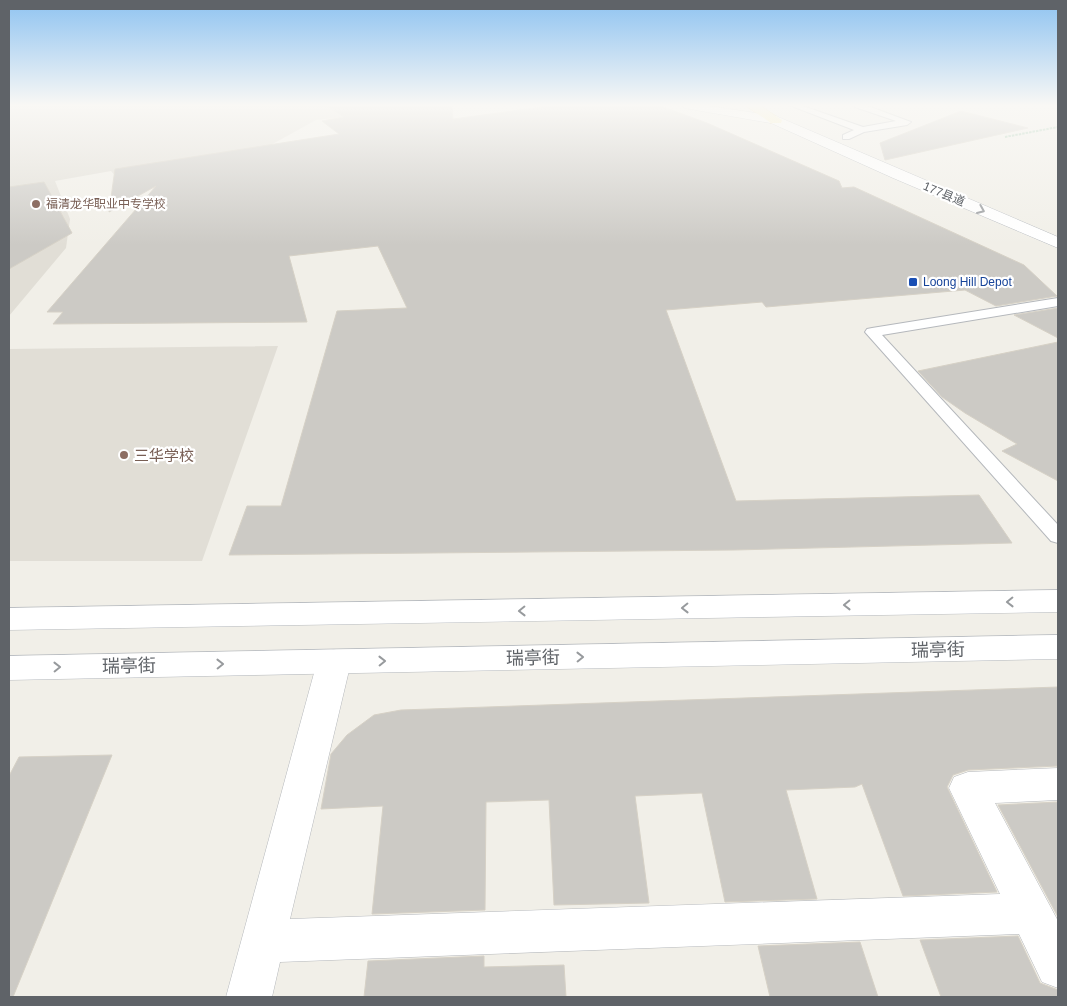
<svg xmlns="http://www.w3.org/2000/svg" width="1067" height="1006" font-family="Helvetica,'Noto Sans SC',sans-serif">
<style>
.education{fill:#e1ded6}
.building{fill:#cccac5;stroke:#d6d1c6}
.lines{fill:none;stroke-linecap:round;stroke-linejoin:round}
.service-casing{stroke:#b5b8bc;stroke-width:2}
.minor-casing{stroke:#b5b8bc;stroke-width:1}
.secondary-casing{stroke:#b6babf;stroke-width:1}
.primary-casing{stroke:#f2c960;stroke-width:1}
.path{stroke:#9cc7a9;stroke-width:2;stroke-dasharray:2.5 1;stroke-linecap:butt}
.service{fill:#fff;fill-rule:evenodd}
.minor{fill:#fff;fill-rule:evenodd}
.secondary{fill:#fff;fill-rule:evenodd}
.primary{fill:#fff2af;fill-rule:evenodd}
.oneway{stroke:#979a9d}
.education-dot{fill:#8d6e63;stroke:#fff;stroke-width:2}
.transit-dot{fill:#1a4fb4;stroke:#fff;stroke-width:2}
.labels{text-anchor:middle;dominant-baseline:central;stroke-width:4.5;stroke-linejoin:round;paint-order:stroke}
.far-street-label{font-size:12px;fill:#5f6368;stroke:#fff}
.far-education-label{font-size:12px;fill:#785e54;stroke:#fff;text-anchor:start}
.far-transit-label{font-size:12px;fill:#164399;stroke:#fff;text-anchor:start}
.education-label{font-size:15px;fill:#785e54;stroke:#fff;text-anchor:start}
.near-street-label{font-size:18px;fill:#5f6368;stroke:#fff}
</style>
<rect width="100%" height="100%" fill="#f1efe8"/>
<path class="education" d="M 9,105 L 367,105 L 381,113 L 316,120 L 269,146 L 127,189 L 111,171 L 55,181 L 70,219 L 66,248 L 9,316 Z
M 278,346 L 202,561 L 9,561 L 9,349 Z"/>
<path class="building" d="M 325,105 L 452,105 L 453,119 L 557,105 L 658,105 L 707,123 L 839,181 L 842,188 L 854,187 L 1024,265 L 1057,296 L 996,306 L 965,290 L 766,307 L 762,302 L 666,310 L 736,501 L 979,495 L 1012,543 L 735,550 L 229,555 L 247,506 L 281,506 L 337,311 L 407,308 L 378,246 L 289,256 L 307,322 L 53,324 L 63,312 L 47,312 L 156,186 L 109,212 L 115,169 L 339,134 L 322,121 L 344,117 Z
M 961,111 L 1028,128 L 885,160 L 880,143 Z
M 44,182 L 72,233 L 9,269 L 9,187 Z
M 1058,308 L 1058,338 L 1014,315 Z
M 1058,342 L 1058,481 L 1002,451 L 1017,444 L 965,413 L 942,397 L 918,371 Z
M 1058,687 L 1058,766 L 968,770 L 953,775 L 947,787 L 997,892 L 903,896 L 862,784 L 855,787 L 786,790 L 817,899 L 725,902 L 702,793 L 635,796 L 649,903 L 554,905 L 549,800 L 486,802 L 485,910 L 372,914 L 383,806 L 321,809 L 331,754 L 347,735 L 374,715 L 401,710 Z
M 112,755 L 13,997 L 9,997 L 9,776 L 19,757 Z
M 1058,802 L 1058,917 L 998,805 Z
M 1018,936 L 1040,983 L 1058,990 L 1058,997 L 941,997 L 920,940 Z
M 860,942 L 878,997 L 770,997 L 758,946 Z
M 484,956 L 484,967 L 564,965 L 566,997 L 364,997 L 368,961 Z"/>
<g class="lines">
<defs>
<path id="service" d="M 789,105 L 800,105 L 863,127 L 896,121 L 855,107 L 854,105 L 865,105 L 911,122 L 907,125 L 864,132 L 849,139 L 843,139 L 843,135 L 854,130 Z
M 1058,298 L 1058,306 L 882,335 L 1058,525 L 1058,543 L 1051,541 L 865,332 L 867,329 L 872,328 Z"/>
<path id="minor" d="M 682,105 L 702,105 L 776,116 L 782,120 L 776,124 L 684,108 Z
M 334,650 L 346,653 L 351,662 L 290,919 L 1000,894 L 949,788 L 954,777 L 968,772 L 1058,768 L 1058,800 L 995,803 L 1058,921 L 1058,988 L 1042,982 L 1019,934 L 280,962 L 272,997 L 226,997 L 317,662 L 322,653 Z"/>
<path id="secondary" d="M 776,116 L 1058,237 L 1058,248 L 893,178 L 771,123 L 770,120 L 771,117 Z
M 1058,590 L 1058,612 L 9,630 L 9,608 Z
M 1058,635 L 1058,659 L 9,680 L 9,656 Z"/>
<path id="primary" d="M 745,105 L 759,105 L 782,120 L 781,123 L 771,123 Z"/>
</defs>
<use href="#service" class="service-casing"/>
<use href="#minor" class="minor-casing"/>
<use href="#secondary" class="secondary-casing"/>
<use href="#primary" class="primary-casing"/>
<path class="path" d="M 1005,137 L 1058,127"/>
<use href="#service" class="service"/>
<use href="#minor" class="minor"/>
<use href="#secondary" class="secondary"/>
<use href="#primary" class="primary"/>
</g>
<defs><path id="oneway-chevron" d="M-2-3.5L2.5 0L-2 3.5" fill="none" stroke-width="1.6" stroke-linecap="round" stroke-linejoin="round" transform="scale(1.25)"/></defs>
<g class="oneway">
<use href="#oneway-chevron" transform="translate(981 210) rotate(23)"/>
<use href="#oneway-chevron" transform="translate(1010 602) rotate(179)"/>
<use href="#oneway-chevron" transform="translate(847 605) rotate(179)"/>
<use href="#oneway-chevron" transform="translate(685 608) rotate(179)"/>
<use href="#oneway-chevron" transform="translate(522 611) rotate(179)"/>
<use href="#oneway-chevron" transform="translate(580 657) rotate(-1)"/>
<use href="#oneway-chevron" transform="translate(382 661) rotate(-1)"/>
<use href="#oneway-chevron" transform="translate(220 664) rotate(-1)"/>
<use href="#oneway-chevron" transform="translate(57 667) rotate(-1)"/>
</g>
<linearGradient id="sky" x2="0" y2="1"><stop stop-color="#8fc3f1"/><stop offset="0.43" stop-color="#f9f8f5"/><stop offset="1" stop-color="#f9f8f5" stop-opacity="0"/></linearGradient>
<rect width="1067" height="245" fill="url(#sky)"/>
<g class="education-dot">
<circle cx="36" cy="204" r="5"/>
<circle cx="124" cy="455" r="5"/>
</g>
<rect class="transit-dot" x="908" y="277" width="10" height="10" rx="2.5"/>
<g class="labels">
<g class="far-street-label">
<text transform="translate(944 194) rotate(23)">177县道</text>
</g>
<g class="far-education-label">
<text x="46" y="204">福清龙华职业中专学校</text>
</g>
<g class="far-transit-label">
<text x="923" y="282">Loong Hill Depot</text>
</g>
<g class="education-label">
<text x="134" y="455">三华学校</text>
</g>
<g class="near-street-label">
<text transform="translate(938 650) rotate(-1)">瑞亭街</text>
<text transform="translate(533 658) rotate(-1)">瑞亭街</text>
<text transform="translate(129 666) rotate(-1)">瑞亭街</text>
</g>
</g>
<rect width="1067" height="1006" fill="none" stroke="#5f6368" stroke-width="20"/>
</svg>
